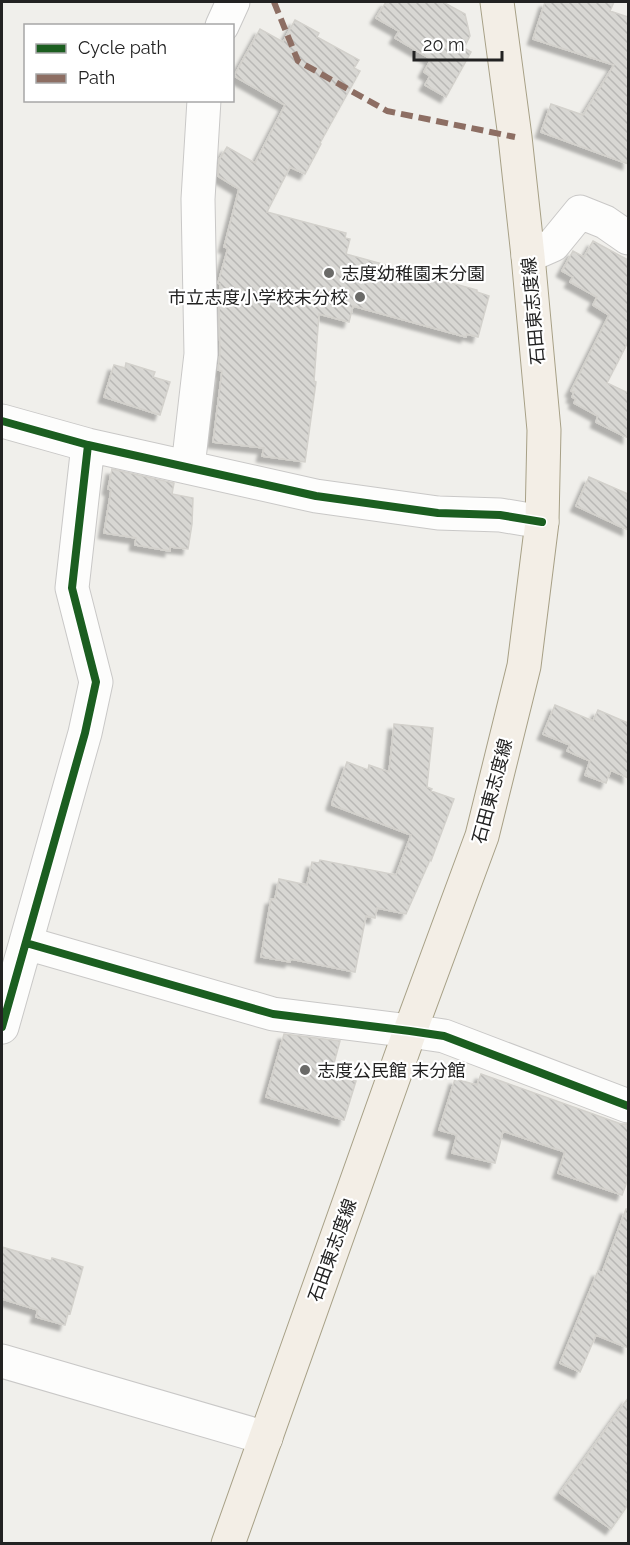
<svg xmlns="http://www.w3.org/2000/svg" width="630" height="1545" font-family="Raleway,'Noto Sans JP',sans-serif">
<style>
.building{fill:url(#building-back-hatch);stroke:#d3d1cc;stroke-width:1.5;filter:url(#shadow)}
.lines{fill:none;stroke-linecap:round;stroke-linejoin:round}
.minor-casing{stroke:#c9c8c7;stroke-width:35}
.major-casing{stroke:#a7a086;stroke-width:35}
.minor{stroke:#fdfdfc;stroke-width:33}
.major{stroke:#f3eee6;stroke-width:33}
.quiet{stroke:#8d6e63;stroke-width:6;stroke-dasharray:12 6;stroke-linecap:butt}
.cycleway-casing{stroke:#fff;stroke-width:11}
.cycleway{stroke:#1b5e20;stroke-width:8}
.poi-dot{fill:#6a6a68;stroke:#fff;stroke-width:2}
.labels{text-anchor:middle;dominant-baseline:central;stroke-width:4.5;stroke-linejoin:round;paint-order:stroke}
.poi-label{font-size:18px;fill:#222;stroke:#fff;text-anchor:start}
.street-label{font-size:18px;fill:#222;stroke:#fff}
</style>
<defs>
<pattern id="building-back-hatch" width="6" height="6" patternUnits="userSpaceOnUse" patternTransform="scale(1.5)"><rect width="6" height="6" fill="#d8d7d3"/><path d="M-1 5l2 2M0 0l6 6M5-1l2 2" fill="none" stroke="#b9b8b5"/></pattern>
<filter id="shadow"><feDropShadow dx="-5.5" dy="5.5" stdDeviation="1.5" flood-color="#0004"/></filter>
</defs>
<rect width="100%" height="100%" fill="#f0efeb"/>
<path class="building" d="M 386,2 L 443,2 L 465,14 L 470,36 L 464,48 L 471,52 L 446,97 L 425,85 L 430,76 L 424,72 L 431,59 L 395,38 L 399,31 L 376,18 Z
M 545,2 L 614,2 L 610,11 L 628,17 L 628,164 L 541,132 L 551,104 L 583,115 L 614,65 L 533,39 Z
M 295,20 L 319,33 L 317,37 L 359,60 L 354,68 L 360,71 L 320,143 L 321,144 L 305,174 L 290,167 L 267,212 L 346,233 L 345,238 L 350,239 L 346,254 L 477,290 L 477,292 L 489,296 L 478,337 L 467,334 L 466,337 L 353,306 L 349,322 L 319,314 L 314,381 L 316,382 L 305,462 L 262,456 L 264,448 L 213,442 L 222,371 L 218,370 L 220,354 L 219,304 L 220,284 L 218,283 L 228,248 L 224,247 L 239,189 L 218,176 L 219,160 L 227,147 L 255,163 L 285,105 L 234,76 L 260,29 L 283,42 Z
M 593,241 L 628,260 L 628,342 L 607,383 L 628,393 L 628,438 L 596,422 L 598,416 L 574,403 L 576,399 L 572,397 L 574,392 L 571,391 L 609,315 L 593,305 L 597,297 L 570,282 L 573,277 L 562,271 L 573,251 L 584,257 Z
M 126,363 L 155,372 L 153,377 L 170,382 L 160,415 L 104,397 L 114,365 L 125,368 Z
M 112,469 L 174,483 L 172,494 L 193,498 L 192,524 L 188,549 L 170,547 L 170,551 L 135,545 L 136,538 L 104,533 L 111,490 L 108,489 Z
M 589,477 L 628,494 L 628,530 L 576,506 Z
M 555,705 L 593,721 L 598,710 L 628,723 L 628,778 L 611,770 L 606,783 L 585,775 L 590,761 L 567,751 L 570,745 L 543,734 Z
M 394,724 L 433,728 L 427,787 L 432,789 L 431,791 L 454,799 L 431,861 L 430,860 L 406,914 L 377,908 L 375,918 L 366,916 L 355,972 L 291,959 L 290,962 L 261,957 L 271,899 L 275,899 L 279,879 L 307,885 L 312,862 L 319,863 L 320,860 L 396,875 L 411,835 L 332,805 L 332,803 L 347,762 L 368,770 L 369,765 L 389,772 Z
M 284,1034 L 340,1041 L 333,1067 L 337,1068 L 336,1073 L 348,1076 L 348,1079 L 356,1081 L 344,1120 L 266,1097 Z
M 481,1074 L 621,1124 L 628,1124 L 628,1179 L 622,1195 L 558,1173 L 565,1152 L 503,1131 L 495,1163 L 452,1153 L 457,1135 L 439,1130 L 455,1079 L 477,1085 Z
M 626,1209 L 628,1209 L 628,1348 L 596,1335 L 580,1372 L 560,1363 L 598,1271 L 602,1273 Z
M 2,1247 L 51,1261 L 52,1258 L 83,1267 L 70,1314 L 68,1313 L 65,1325 L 36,1317 L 38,1310 L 2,1299 Z
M 628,1398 L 628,1505 L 611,1529 L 560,1493 Z"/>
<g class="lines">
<defs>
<path id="minor" d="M 222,26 L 233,2
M 528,256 L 553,245 L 580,212 L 605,222 L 628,238
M 2,421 L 88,445 L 316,496 L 438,513 L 500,515 L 542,522
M 188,467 L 201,354 L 198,199 L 204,100
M 26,943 L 273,1014 L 410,1031 L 444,1036 L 628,1106
M 2,1027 L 85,733 L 96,682 L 72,588 L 88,445
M 2,1361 L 266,1438"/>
<path id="major" d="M 228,1544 L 410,1031 L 482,836 L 524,666 L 542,522 L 544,430 L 528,256 L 515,137 L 497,2"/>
</defs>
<use href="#minor" class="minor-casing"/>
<use href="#major" class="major-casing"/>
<use href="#minor" class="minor"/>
<use href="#major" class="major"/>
<path class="quiet" d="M 274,2 L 298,61 L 387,111 L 515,137"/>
<defs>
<path id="cycleway" d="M 2,421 L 88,445 L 316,496 L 438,513 L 500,515 L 542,522
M 26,943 L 273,1014 L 410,1031 L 444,1036 L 628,1106
M 2,1027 L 85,733 L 96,682 L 72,588 L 88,445"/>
</defs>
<use href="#cycleway" class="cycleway-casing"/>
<use href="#cycleway" class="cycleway"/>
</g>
<g class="poi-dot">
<circle cx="329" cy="273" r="6"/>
<circle cx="360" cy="297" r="6"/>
<circle cx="305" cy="1070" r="6"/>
</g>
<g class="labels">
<g class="poi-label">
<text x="341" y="273">志度幼稚園末分園</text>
<text x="348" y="297" text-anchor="end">市立志度小学校末分校</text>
<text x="317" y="1070">志度公民館 末分館</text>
</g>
<g class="street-label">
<text transform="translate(533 311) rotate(-95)">石田東志度線</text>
<text transform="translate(492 791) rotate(-75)">石田東志度線</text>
<text transform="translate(332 1250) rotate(-70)">石田東志度線</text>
</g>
</g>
<rect width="630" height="1545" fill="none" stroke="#222222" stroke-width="6"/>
<rect x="24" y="24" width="210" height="78" fill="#ffffff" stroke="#a7a7a7" stroke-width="1.5"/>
<rect x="36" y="44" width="30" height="9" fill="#1b5e20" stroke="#a7a7a7" stroke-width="1.5"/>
<text x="78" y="54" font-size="18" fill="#222222">Cycle path</text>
<rect x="36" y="74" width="30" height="9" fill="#8d6e63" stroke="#a7a7a7" stroke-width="1.5"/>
<text x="78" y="84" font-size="18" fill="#222222">Path</text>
<path d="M414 51v9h88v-9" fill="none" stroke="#222222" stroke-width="3"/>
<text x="423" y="51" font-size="18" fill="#222222" stroke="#ffffff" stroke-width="4.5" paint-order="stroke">20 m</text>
</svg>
